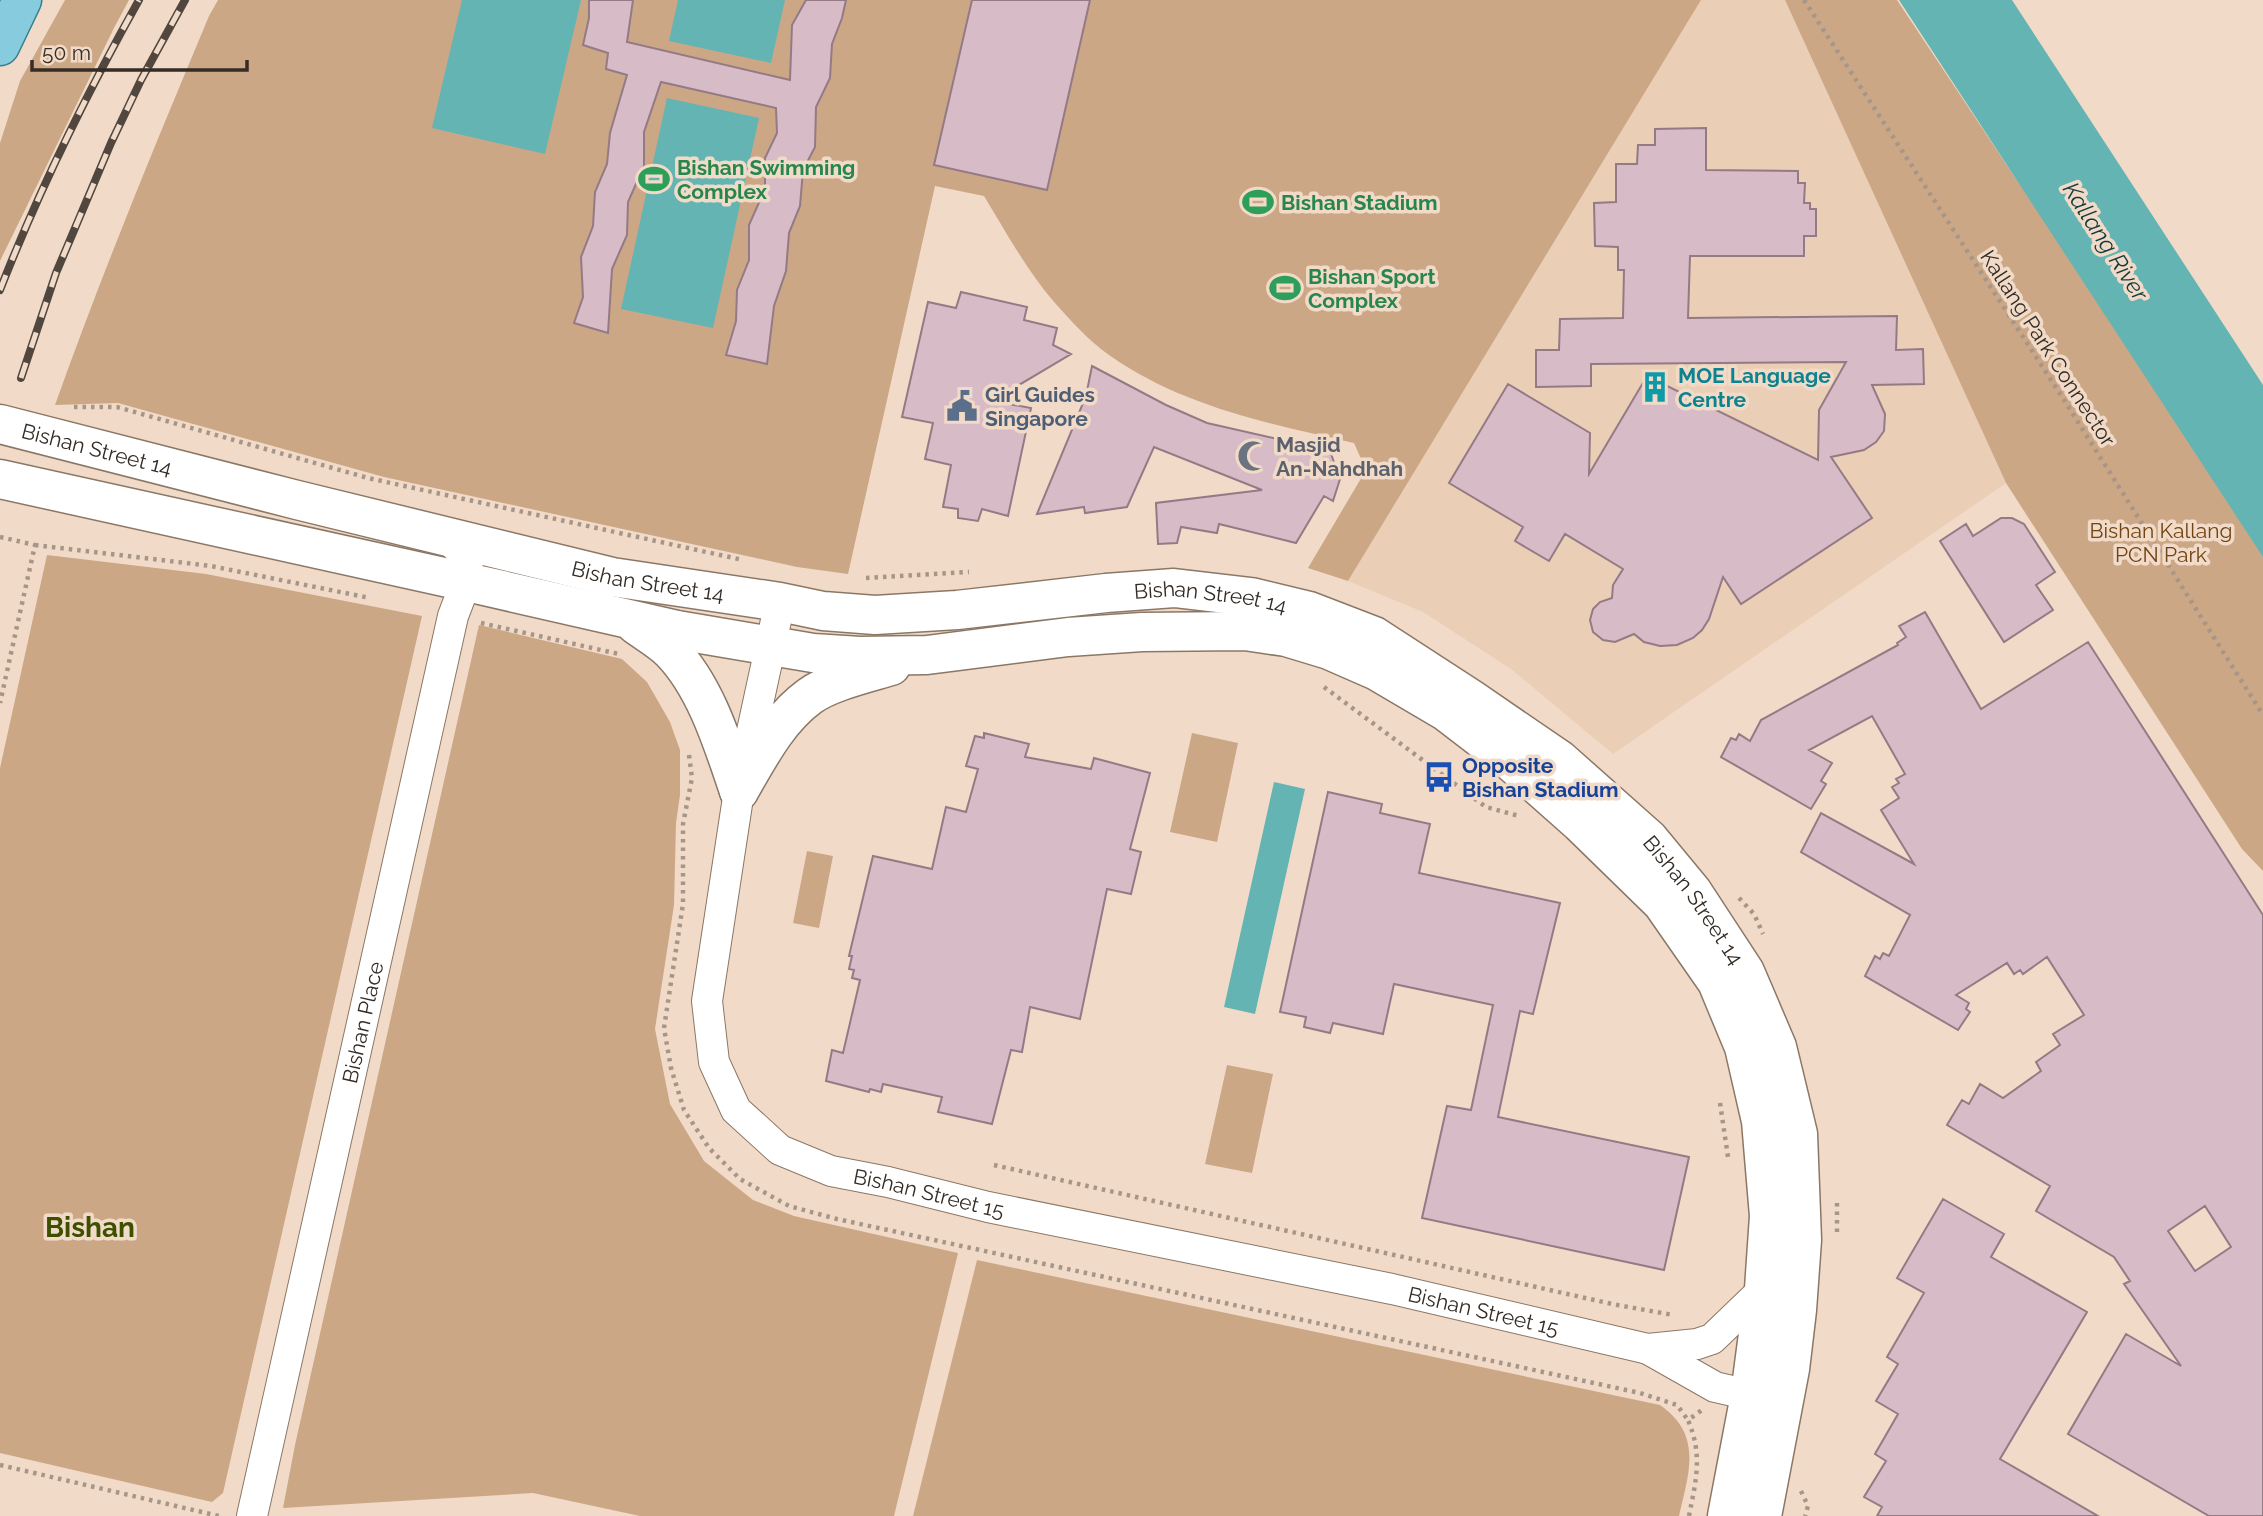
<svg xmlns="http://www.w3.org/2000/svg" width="2263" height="1516" font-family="Raleway,sans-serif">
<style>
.built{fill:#eaceb6}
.green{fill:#cba786}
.water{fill:#64b4b4}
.building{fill:#d7bcc7;stroke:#947a85;stroke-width:2;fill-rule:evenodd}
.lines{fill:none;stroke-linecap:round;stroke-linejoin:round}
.street-casing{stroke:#8b7766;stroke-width:32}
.secondary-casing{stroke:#8b7766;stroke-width:41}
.primary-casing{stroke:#367d90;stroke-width:41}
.path{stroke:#a79688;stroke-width:4.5;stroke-dasharray:3.5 5;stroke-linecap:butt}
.street{stroke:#fff;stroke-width:30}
.secondary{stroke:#fff;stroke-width:38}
.primary{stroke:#87cbdf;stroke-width:38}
.rail-casing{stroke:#51473e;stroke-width:8}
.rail{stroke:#f1dbc8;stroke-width:5;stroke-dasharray:16;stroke-linecap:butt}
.labels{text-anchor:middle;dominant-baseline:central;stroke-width:7;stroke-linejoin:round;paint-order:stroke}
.leisure-label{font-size:21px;font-weight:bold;fill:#27864d;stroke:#f1dbc8;text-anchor:start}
.street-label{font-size:21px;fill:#342c25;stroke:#f1dbc8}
.culture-label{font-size:21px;font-weight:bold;fill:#0d838f;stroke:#f1dbc8;text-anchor:start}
.service-label{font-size:21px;font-weight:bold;fill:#4e5e75;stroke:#f1dbc8;text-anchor:start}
.worship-label{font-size:21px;font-weight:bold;fill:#5b616d;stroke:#f1dbc8;text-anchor:start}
.park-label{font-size:21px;fill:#714413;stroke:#f1dbc8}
.transit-label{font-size:21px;font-weight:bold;fill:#164399;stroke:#f1dbc8;text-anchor:start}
.water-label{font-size:23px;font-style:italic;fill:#143b3c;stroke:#f1dbc8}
.district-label{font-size:28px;font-weight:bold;fill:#3c5000;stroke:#f1dbc8}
</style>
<rect width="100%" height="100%" fill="#f1dbc8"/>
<path class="built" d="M 1701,0 L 1785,0 L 2006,483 L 1613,754 L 1511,669 L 1423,612 L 1348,581 Z"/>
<path class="green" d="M 65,0 L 129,0 L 115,26 L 0,261 L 0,143 L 20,81 Z
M 218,0 L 1701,0 L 1348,581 L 1308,568 L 1366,470 L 1354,443 C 1268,423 1183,407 1109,355 C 1089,341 1071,321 1055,303 C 1027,271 1006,232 984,196 L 935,186 L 848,574 L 797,567 L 384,477 L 118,403 L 55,405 C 102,273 155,145 209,16 Z
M 1785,0 L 1897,0 L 2014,176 L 2263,515 L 2263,871 L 2242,849 L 2006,483 Z
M 47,555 L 206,574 L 422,616 L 223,1493 L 212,1502 L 0,1453 L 0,768 Z
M 479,625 L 622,659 L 647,682 L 670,722 L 680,750 L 680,795 L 676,823 L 674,905 L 655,1029 L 670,1104 L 704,1161 L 753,1200 L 794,1216 L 958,1253 L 894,1516 L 640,1516 L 533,1493 L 283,1508 L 295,1445 Z
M 1192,733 L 1238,743 L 1217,842 L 1170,832 Z
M 807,851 L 833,856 L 819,928 L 793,923 Z
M 1227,1065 L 1273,1074 L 1252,1173 L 1205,1164 Z
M 977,1260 L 1660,1405 C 1703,1435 1689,1472 1679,1516 L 913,1516 Z"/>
<path class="water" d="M 462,0 L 581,0 L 545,154 L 432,128 Z
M 678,0 L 785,0 L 771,63 L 669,41 Z
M 1899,0 L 2012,0 L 2263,385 L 2263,557 Z
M 667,98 L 759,118 L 713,328 L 621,309 Z
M 1274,782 L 1305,789 L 1255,1014 L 1224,1007 Z"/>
<path class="building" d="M 589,0 L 633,0 L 627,42 L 790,80 L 792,25 L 806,0 L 846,0 L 842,18 L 832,44 L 830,78 L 816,107 L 815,147 L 803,170 L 800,206 L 789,233 L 786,271 L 774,306 L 767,364 L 726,355 L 736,321 L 737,290 L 749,260 L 749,225 L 765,189 L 765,158 L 777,133 L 776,108 L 661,82 L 644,132 L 644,166 L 628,202 L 627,235 L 612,269 L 608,333 L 574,323 L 583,297 L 581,257 L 593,226 L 595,192 L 607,164 L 610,133 L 627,75 L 606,69 L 608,53 L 583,45 L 589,18 Z
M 972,0 L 1090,0 L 1047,190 L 934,165 Z
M 1706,128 L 1706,170 L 1798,171 L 1798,183 L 1805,183 L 1804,203 L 1810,203 L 1810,209 L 1816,209 L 1816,236 L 1804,236 L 1804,256 L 1690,256 L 1688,318 L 1897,316 L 1896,350 L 1923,349 L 1924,384 L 1872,385 L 1885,414 L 1884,431 L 1876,442 L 1864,450 L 1831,457 L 1872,518 L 1741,604 L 1723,577 L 1709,619 L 1702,630 L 1693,638 L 1677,645 L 1660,646 L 1644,642 L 1634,634 L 1615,642 L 1603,640 L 1593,632 L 1590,620 L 1593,609 L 1600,602 L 1612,598 L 1613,585 L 1623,569 L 1565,534 L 1549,561 L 1515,541 L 1523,527 L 1449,483 L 1508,384 L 1590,433 L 1589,474 L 1647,376 L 1818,460 L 1819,410 L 1846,362 L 1591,364 L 1591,386 L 1536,387 L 1536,350 L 1559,350 L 1560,319 L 1623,318 L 1624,270 L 1618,270 L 1618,247 L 1595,246 L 1594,203 L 1616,202 L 1616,164 L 1637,164 L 1638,145 L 1655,145 L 1655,129 Z
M 961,292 L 1027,307 L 1024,320 L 1057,328 L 1053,345 L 1071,354 L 992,401 L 1031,408 L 1008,516 L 982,509 L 978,521 L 958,518 L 958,509 L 943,507 L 951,465 L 925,459 L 933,423 L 902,417 L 928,302 L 956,308 Z
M 1092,366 L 1166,405 L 1207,423 L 1330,451 L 1340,479 L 1333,501 L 1324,496 L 1296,543 L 1219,524 L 1217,533 L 1181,527 L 1177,543 L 1158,544 L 1156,503 L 1262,490 L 1154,447 L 1127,507 L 1085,513 L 1084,507 L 1037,514 L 1086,396 Z
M 2001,518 L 2012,518 L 2024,524 L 2055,572 L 2036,585 L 2053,610 L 2004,642 L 1940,541 L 1966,524 L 1973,536 Z
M 1925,612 L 1981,709 L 2088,642 L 2263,915 L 2263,1516 L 2209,1516 L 2068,1434 L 2126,1334 L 2181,1366 L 2124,1284 L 2130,1281 L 2114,1257 L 2036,1211 L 2050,1186 L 1947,1125 L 1962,1100 L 1969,1104 L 1980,1084 L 2003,1098 L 2041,1071 L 2036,1062 L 2060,1045 L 2053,1034 L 2084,1015 L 2047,957 L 2023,974 L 2020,970 L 2014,974 L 2007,963 L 1956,995 L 1969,1003 L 1966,1009 L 1970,1012 L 1958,1030 L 1865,976 L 1875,956 L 1880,959 L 1883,953 L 1889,956 L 1910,915 L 1801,852 L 1821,813 L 1914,864 L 1881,810 L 1899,798 L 1892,787 L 1899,783 L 1896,779 L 1905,774 L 1872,716 L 1809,750 L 1832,763 L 1821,781 L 1826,784 L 1811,809 L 1721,757 L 1731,738 L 1736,740 L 1739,734 L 1750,741 L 1761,720 L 1898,645 L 1897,643 L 1906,637 L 1899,626 ZM 2205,1206 L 2231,1247 L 2195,1271 L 2168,1231 Z
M 984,733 L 1029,744 L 1025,757 L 1091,769 L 1094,758 L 1150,773 L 1130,849 L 1141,852 L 1131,894 L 1107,889 L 1080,1019 L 1030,1007 L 1022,1052 L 1011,1050 L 992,1124 L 938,1112 L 942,1097 L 883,1084 L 881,1092 L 870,1089 L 869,1092 L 826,1081 L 832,1050 L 843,1053 L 860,980 L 852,978 L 854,970 L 849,969 L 852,956 L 849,956 L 873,856 L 932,869 L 946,807 L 966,812 L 978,769 L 966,766 L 975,736 L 984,738 Z
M 1328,792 L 1382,804 L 1380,813 L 1430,824 L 1419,873 L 1560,903 L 1533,1014 L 1520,1011 L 1498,1117 L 1689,1157 L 1664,1270 L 1422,1218 L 1447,1106 L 1471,1110 L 1493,1005 L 1394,984 L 1383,1034 L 1333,1023 L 1330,1033 L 1304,1027 L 1306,1017 L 1280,1012 Z
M 1943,1199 L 2004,1234 L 1991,1257 L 2087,1312 L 2000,1459 L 2098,1516 L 1877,1516 L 1882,1507 L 1864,1497 L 1886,1461 L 1875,1454 L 1898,1414 L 1876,1401 L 1898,1364 L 1887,1357 L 1924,1293 L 1897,1278 Z"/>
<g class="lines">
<defs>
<g id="street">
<path id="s1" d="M 780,602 L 739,791 L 707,1001 L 714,1062 L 736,1110 L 780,1150 L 831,1171 L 888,1182 L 988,1207 L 1392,1289 L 1648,1349 L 1715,1387 L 1750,1395 L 1768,1383"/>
<path d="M 1648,1349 L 1697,1344 L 1712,1339 L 1764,1289"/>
<path id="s2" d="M 252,1516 L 453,616 L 466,582 L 468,559 L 448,538"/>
</g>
<g id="secondary">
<path id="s3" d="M 0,424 L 297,500 L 612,577 L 780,602 L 823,611 L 875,615 L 957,610 L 1106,593 L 1174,588 L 1251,597 L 1309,611 L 1374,636 L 1471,699 L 1560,760 L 1649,839 L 1692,891 L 1745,972 L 1777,1047 L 1798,1134 L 1802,1240 L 1797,1310 L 1790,1369 L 1762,1516"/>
<path d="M 0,479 L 480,585 L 677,630 L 813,653 L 860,656 L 927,655 L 1068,637 L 1142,632 L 1245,631 L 1286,637 L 1329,650 L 1377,671 L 1445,711 L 1509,760 L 1580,823 L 1662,903 L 1717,982 L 1744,1047 L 1761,1121 L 1769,1216 L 1764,1289 L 1750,1395 L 1727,1516"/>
<path d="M 636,625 C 647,633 661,641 671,651 C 706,687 723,744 739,791"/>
<path d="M 739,791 C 759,757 777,720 810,696 C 829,682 868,673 891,666"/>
</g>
<path id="primary" d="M 0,46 L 22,0"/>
</defs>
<use href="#street" class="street-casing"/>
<use href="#secondary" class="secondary-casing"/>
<use href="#primary" class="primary-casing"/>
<path class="path" d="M 1804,0 L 2064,400 L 2263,715
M 74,407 L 117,407 L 368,478 L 743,560
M 0,537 L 35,545 L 0,703
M 35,545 L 211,566 L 370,598
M 866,578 L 969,572
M 481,623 L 619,654
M 1324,687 L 1486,807 L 1519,816
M 689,755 L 692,778 L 683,824 L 683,904 L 664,1028 L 671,1068 L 684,1110 L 709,1148 L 740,1179 L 789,1206 L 837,1219 L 1640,1393 L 1677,1405 L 1688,1420
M 1739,898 L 1754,914 L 1763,934
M 1720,1103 L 1728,1157
M 994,1165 L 1612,1304 L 1673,1315
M 1837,1203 L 1837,1232
M 0,1465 L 219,1516
M 1801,1491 L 1808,1506 L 1805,1516
M 1689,1516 C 1696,1480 1703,1456 1688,1420 L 1702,1410"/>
<use href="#street" class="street"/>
<use href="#secondary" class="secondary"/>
<use href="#primary" class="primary"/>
<defs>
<path id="rail" d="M 0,290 C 39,190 87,93 139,0
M 21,378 L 56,273 L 111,143 L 141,80 L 185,0"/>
</defs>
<use href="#rail" class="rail-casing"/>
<use href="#rail" class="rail"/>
</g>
<defs>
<symbol id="stadium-bare" viewBox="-9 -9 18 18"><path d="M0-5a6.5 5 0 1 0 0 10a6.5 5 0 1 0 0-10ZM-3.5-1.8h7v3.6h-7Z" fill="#2e9e5b" stroke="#f1dbc8" stroke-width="2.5" paint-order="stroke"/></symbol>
<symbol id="building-bare" viewBox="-9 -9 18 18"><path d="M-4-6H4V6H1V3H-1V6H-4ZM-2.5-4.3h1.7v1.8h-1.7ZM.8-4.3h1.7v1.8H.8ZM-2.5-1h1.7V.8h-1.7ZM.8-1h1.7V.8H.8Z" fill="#0f9aa8" stroke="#f1dbc8" stroke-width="2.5" paint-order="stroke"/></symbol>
<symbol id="civic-bare" viewBox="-9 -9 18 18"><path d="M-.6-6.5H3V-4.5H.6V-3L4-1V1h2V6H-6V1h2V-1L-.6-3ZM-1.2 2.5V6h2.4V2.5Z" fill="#5c6f8a" stroke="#f1dbc8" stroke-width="2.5" paint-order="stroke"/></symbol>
<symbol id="mosque-bare" viewBox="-9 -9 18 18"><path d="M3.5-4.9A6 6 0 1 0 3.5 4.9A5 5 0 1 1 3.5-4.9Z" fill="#6b7280" stroke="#f1dbc8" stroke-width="2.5" paint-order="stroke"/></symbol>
<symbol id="bus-bare" viewBox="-9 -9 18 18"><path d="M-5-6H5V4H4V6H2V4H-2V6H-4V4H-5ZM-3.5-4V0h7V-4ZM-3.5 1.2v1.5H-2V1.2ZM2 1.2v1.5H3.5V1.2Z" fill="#1a4fb4" stroke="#f1dbc8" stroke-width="2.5" paint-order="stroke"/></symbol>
</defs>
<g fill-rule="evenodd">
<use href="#stadium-bare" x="632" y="157" width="44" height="44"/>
<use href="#stadium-bare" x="1236" y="180" width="44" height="44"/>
<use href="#stadium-bare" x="1263" y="266" width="44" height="44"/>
<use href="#building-bare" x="1633" y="365" width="44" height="44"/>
<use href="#civic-bare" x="940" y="384" width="44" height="44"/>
<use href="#mosque-bare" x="1231" y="434" width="44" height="44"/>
<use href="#bus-bare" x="1417" y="755" width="44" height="44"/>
</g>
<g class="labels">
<g class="leisure-label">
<text x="677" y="167">Bishan Swimming<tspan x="677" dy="24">Complex</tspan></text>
<text x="1281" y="202">Bishan Stadium</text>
<text x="1308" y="276">Bishan Sport<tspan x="1308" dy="24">Complex</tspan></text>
</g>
<g class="street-label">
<text transform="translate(2048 348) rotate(57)">Kallang Park Connector</text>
<text stroke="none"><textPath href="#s3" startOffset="100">Bishan Street 14</textPath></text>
<text stroke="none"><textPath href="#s3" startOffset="667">Bishan Street 14</textPath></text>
<text stroke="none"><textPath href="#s3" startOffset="1234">Bishan Street 14</textPath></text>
<text stroke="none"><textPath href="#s3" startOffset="1822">Bishan Street 14</textPath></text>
<text stroke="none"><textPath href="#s2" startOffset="506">Bishan Place</textPath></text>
<text stroke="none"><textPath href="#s1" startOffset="735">Bishan Street 15</textPath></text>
<text stroke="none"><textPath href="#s1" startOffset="1302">Bishan Street 15</textPath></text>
</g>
<g class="culture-label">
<text x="1678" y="375">MOE Language<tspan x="1678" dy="24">Centre</tspan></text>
</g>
<g class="service-label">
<text x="985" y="394">Girl Guides<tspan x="985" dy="24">Singapore</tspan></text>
</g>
<g class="worship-label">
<text x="1276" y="444">Masjid<tspan x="1276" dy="24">An-Nahdhah</tspan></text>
</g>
<g class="park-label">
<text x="2161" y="530">Bishan Kallang<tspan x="2161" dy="24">PCN Park</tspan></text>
</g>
<g class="transit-label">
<text x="1462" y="765">Opposite<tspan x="1462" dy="24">Bishan Stadium</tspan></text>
</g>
<g class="water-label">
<text transform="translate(2106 241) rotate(57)">Kallang River</text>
</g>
<g class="district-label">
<text x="90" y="1227">Bishan</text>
</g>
</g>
<path d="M32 60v10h215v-10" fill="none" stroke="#342c25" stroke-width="3.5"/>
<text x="42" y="60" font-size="21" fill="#342c25" stroke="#f1dbc8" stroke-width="5" paint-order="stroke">50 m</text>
</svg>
